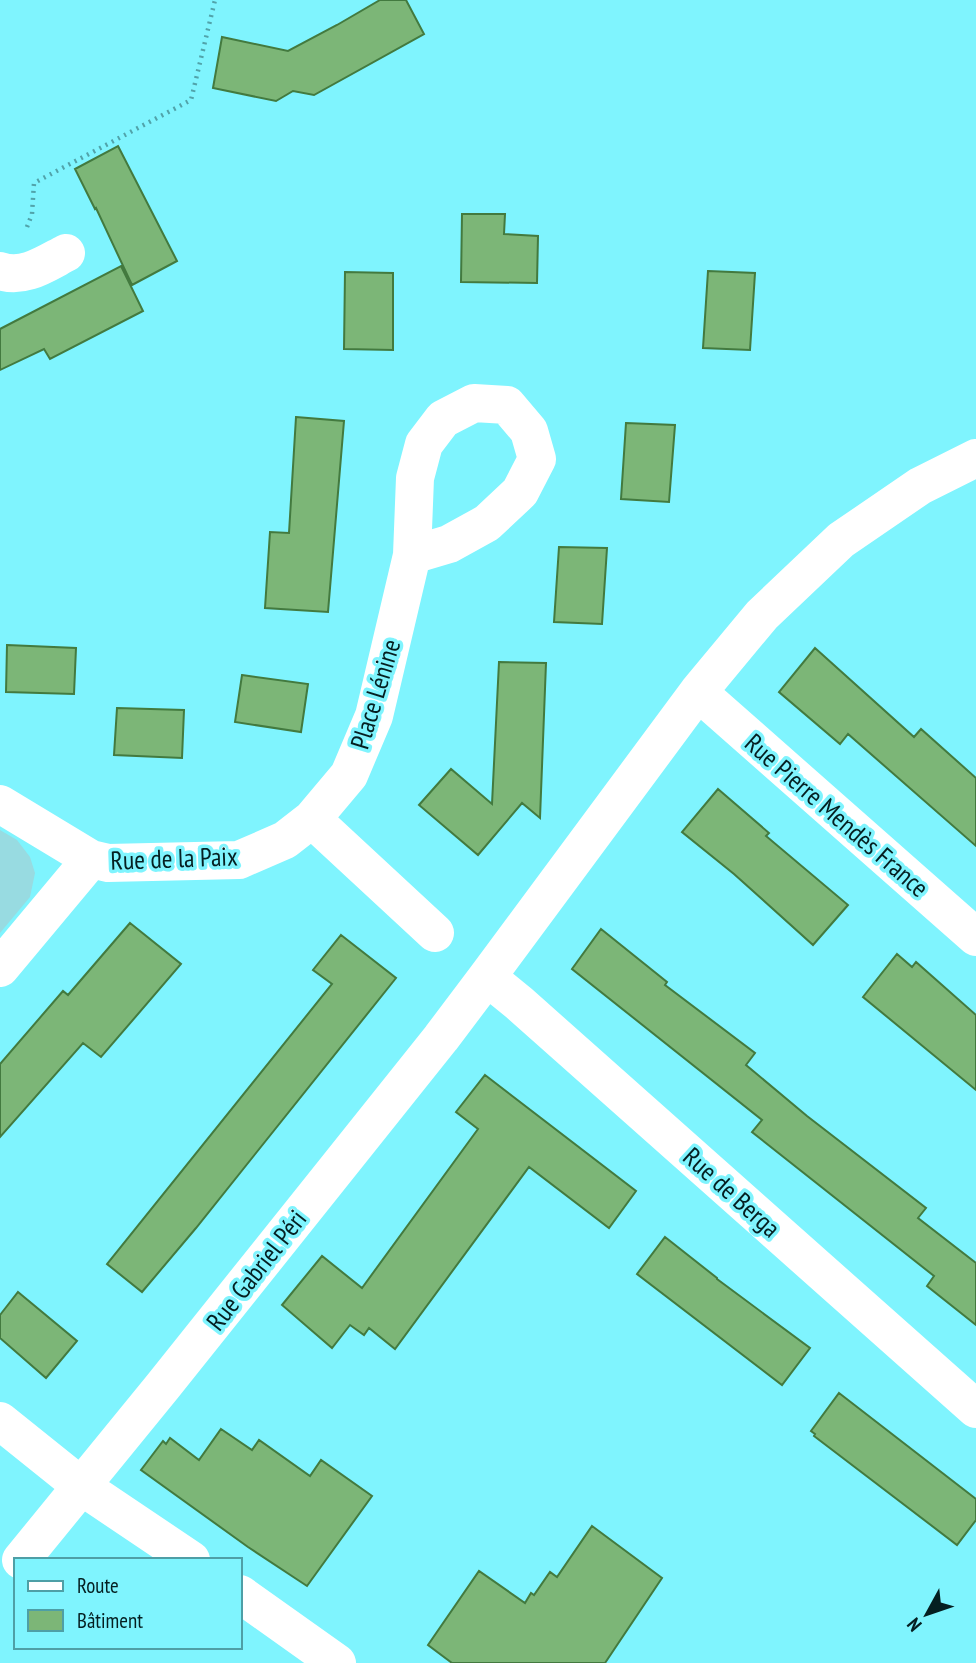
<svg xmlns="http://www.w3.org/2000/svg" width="976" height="1663" font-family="'PT Sans Narrow',sans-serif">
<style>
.green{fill:#98dbe1}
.building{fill:#7cb677;stroke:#437a3f;stroke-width:2}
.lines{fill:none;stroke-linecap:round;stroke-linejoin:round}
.path{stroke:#51a3aa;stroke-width:4.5;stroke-dasharray:2 5;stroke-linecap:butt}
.minor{stroke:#fff;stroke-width:38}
.labels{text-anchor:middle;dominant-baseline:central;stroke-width:7;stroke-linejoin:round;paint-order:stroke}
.street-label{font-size:26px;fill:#051f21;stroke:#7ff4fe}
</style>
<rect width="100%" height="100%" fill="#7ff4fe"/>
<path class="green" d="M 0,830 L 17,840 L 30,857 L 35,873 L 30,897 L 0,933 Z"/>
<path class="building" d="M 380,0 L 406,0 L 424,34 L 314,95 L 293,91 L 276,101 L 213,88 L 222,37 L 288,51 L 337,25 Z
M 118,146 L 177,261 L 132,285 L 96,208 L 95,209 L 75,169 Z
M 462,214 L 505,214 L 504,234 L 538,236 L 537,283 L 461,282 Z
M 121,266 L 143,311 L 50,359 L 44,349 L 0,370 L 0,329 Z
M 708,271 L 755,273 L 750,350 L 703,348 Z
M 345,272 L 393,273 L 393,350 L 344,349 Z
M 296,417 L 344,421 L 328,612 L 265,608 L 270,532 L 289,533 Z
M 626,423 L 675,425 L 669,502 L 621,499 Z
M 559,547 L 607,548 L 602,624 L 554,622 Z
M 7,645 L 76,648 L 74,694 L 6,692 Z
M 815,648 L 914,737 L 921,729 L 976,778 L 976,846 L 848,734 L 840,744 L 779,692 Z
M 499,662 L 546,663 L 540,818 L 522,803 L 478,855 L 419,805 L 451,769 L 492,804 Z
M 242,675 L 308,684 L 301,732 L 235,722 Z
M 117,708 L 184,710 L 182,758 L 114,755 Z
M 718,789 L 769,833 L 766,836 L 848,905 L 813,945 L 734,874 L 682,832 Z
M 130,923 L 181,964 L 101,1057 L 83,1043 L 0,1137 L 0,1064 L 63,991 L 68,995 Z
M 601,929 L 667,982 L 665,985 L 755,1053 L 746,1065 L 807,1116 L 926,1208 L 918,1218 L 976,1263 L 976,1325 L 927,1286 L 934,1276 L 752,1132 L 762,1120 L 572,969 Z
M 341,935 L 396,978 L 196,1228 L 142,1292 L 107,1264 L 332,984 L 313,970 Z
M 897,954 L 912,967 L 916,962 L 976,1015 L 976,1090 L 863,997 Z
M 485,1075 L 636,1191 L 609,1228 L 529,1167 L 395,1349 L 369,1328 L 364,1335 L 350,1325 L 332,1348 L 282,1305 L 322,1256 L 362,1288 L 478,1129 L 456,1112 Z
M 665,1237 L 717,1278 L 717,1279 L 810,1348 L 782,1385 L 637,1274 Z
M 18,1292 L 77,1341 L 46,1378 L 0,1338 L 0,1315 Z
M 839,1393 L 976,1499 L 976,1520 L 957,1545 L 814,1436 L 815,1434 L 811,1431 Z
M 221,1429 L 252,1450 L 259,1440 L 310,1476 L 321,1460 L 372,1496 L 307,1586 L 248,1547 L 141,1470 L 163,1441 L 166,1444 L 170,1438 L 199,1460 Z
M 592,1526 L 662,1578 L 605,1663 L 452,1663 L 428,1645 L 479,1571 L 525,1603 L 531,1593 L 534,1595 L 550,1572 L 557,1577 Z"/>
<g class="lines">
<path class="path" d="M 27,227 L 32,214 L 34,183 L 191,100 L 215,0"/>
<path class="minor" d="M 0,271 C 24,279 45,264 66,253
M 698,692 L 976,937
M 0,804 L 91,859 L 108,863 L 239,860 L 285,840 L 312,819 L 349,775 L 374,716 L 412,555 L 449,544 L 487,523 L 520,492 L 537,459 L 529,431 L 507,405 L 474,403 L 443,419 L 424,444 L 415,478 L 412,555
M 312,819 L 435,933
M 0,968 L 91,859
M 487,977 L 519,1003 L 976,1409
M 0,1421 L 81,1486 L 191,1560
M 21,1560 L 163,1386 L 441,1038 L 487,977 L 698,692 L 762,615 L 841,540 L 920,486 L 976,458
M 240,1594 L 337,1663"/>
</g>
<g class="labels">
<g class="street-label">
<text transform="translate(375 694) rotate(-73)">Place Lénine</text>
<text transform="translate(837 815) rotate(41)">Rue Pierre Mendès France</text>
<text transform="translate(174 858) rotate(-2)">Rue de la Paix</text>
<text transform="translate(732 1192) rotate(42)">Rue de Berga</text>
<text transform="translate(256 1270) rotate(-52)">Rue Gabriel Péri</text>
</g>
</g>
<rect x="14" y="1558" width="228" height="91" fill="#7ff4fe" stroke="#4e9fa6" stroke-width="2"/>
<rect x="28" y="1581" width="35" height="10" fill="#ffffff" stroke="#4e9fa6" stroke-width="2"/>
<text x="77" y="1593" font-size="21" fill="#051f21">Route</text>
<rect x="28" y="1610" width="35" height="21" fill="#7cb677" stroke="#4e9fa6" stroke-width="2"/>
<text x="77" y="1628" font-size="21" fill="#051f21">Bâtiment</text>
<g transform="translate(927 1614) rotate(230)" stroke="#7ff4fe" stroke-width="5" paint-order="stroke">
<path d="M0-5L12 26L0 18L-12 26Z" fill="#051f21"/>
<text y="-10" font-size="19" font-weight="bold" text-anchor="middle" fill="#051f21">N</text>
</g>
</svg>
